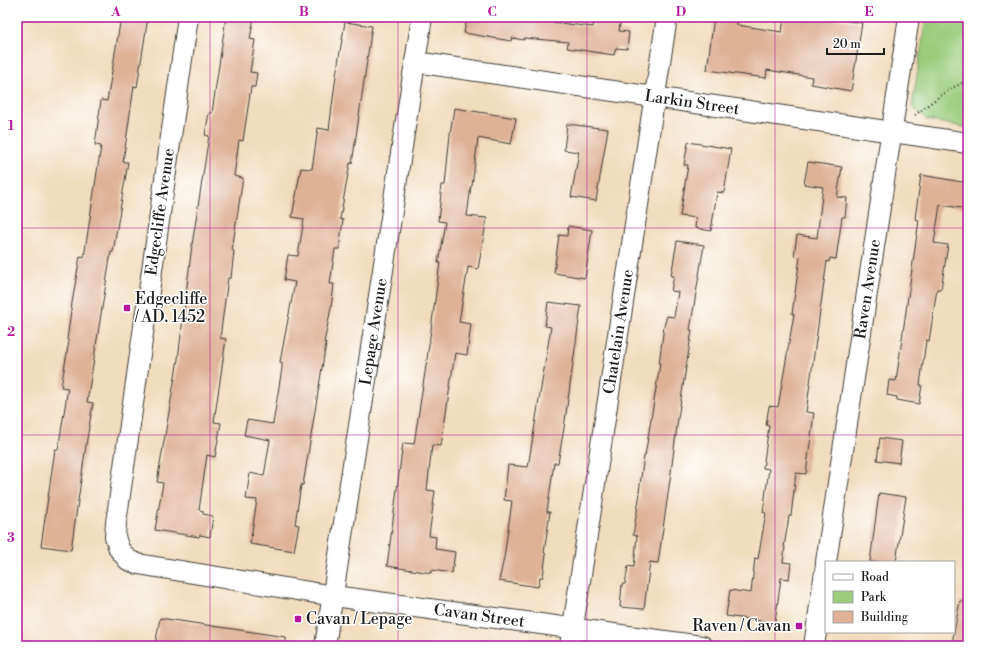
<svg xmlns="http://www.w3.org/2000/svg" width="985" height="663" font-family="'Libre Bodoni',serif">
<style>
.green{fill:#9acc7c;stroke:#5b744c}
.building{fill:#dfb195}
.lines{fill:none;stroke-linecap:round;stroke-linejoin:round}
.minor-casing{stroke:#3c3934;stroke-width:22}
.path{stroke:#3c3934;stroke-width:2.5;stroke-dasharray:1 3;stroke-linecap:butt}
.minor{stroke:#fff;stroke-width:20}
.grid{fill:none;stroke:#b5179e;stroke-width:1;stroke-opacity:0.55}
.poi-dot{fill:#b5179e;stroke:#fff;stroke-width:1.5}
.labels{text-anchor:middle;dominant-baseline:central;stroke-width:3;stroke-linejoin:round;paint-order:stroke}
.street-label{font-size:16px;fill:#1c1c1c;stroke:#fff}
.poi-label{font-size:16px;fill:#1c1c1c;stroke:#fff;text-anchor:start}
.neatline{fill:none;stroke:#b5179e;stroke-width:1.5}
.grid-label{font-size:13px;text-anchor:middle;font-weight:bold;fill:#b5179e}
</style>
<rect width="100%" height="100%" fill="#fff"/>
<filter id="ink" filterUnits="userSpaceOnUse"><feTurbulence type="fractalNoise" baseFrequency=".025" numOctaves="2"/><feDisplacementMap in="SourceGraphic" scale="8" xChannelSelector="R" yChannelSelector="G"/><feConvolveMatrix kernelMatrix="1 2 1 2 8 2 1 2 1" color-interpolation-filters="sRGB"/></filter>
<filter id="wash" filterUnits="userSpaceOnUse"><feTurbulence type="fractalNoise" baseFrequency=".012" numOctaves="4" result="noise"/><feDisplacementMap in="SourceGraphic" scale="16" xChannelSelector="R" yChannelSelector="G"/><feGaussianBlur stdDeviation="0.9" result="paint"/><feColorMatrix in="noise" values="0 0 0 0 0 0 0 0 0 0 0 0 0 0 0 0 0 1.4 0 .05"/><feComposite in="paint" operator="in"/></filter>
<g filter="url(#wash)">
<rect width="100%" height="100%" fill="#f1dcbc"/>
<path class="green" d="M 926,17 L 968,17 L 968,128 L 927,120 L 912,107 Z"/>
<g id="blocks">
<path class="building" d="M 121,17 L 148,17 L 137,87 L 134,86 L 123,162 L 128,162 L 113,252 L 111,252 L 87,402 L 93,403 L 86,445 L 71,550 L 41,546 L 55,449 L 58,450 L 68,388 L 61,387 L 69,341 L 67,340 L 72,303 L 80,256 L 84,257 L 101,146 L 95,145 L 101,100 L 107,101 Z
M 226,17 L 254,17 L 250,39 L 255,40 L 250,72 L 257,73 L 255,87 L 251,87 L 243,141 L 239,140 L 234,176 L 243,178 L 232,250 L 234,251 L 231,278 L 228,278 L 220,338 L 226,339 L 214,422 L 221,423 L 215,457 L 207,455 L 199,510 L 203,511 L 203,514 L 213,516 L 210,537 L 200,535 L 199,537 L 155,530 L 163,483 L 157,482 L 178,359 L 192,245 L 209,136 L 205,135 L 209,113 L 212,113 Z
M 467,17 L 527,17 L 527,19 L 593,27 L 595,17 L 621,17 L 619,31 L 629,32 L 627,49 L 616,48 L 614,55 L 567,48 L 568,42 L 524,38 L 524,40 L 512,38 L 511,41 L 464,33 Z
M 714,17 L 738,17 L 737,25 L 782,32 L 784,17 L 825,17 L 862,23 L 851,91 L 811,84 L 812,77 L 767,70 L 766,78 L 707,70 Z
M 345,22 L 372,26 L 352,164 L 350,163 L 340,219 L 343,220 L 339,249 L 335,249 L 330,284 L 334,284 L 331,308 L 324,343 L 326,343 L 303,485 L 301,485 L 295,524 L 299,525 L 294,551 L 250,544 L 257,500 L 246,499 L 250,473 L 264,476 L 270,440 L 244,435 L 247,420 L 273,424 L 282,368 L 282,363 L 280,362 L 295,282 L 284,280 L 288,255 L 298,256 L 304,219 L 292,217 L 301,168 L 312,169 L 318,128 L 329,130 L 336,75 Z
M 454,108 L 516,118 L 511,144 L 478,138 L 472,186 L 471,186 L 467,216 L 487,218 L 478,269 L 468,267 L 459,322 L 471,324 L 467,355 L 455,353 L 441,446 L 432,445 L 427,490 L 435,491 L 429,536 L 436,537 L 435,549 L 455,552 L 452,573 L 432,570 L 431,573 L 387,566 L 403,443 L 414,444 L 427,359 L 440,263 L 438,263 L 445,222 L 438,221 L 442,185 L 445,185 L 450,134 Z
M 567,124 L 608,129 L 596,201 L 571,197 L 579,152 L 564,150 Z
M 688,142 L 731,149 L 724,193 L 717,192 L 711,231 L 695,228 L 696,218 L 680,216 L 688,165 L 684,165 Z
M 808,162 L 842,167 L 837,197 L 847,198 L 845,217 L 842,217 L 836,259 L 830,258 L 829,262 L 827,261 L 806,412 L 814,413 L 806,474 L 796,473 L 791,516 L 789,516 L 784,547 L 785,547 L 783,562 L 791,563 L 789,579 L 781,578 L 775,623 L 726,616 L 730,590 L 751,593 L 755,558 L 758,559 L 766,513 L 763,512 L 769,469 L 763,468 L 769,426 L 766,425 L 769,406 L 778,407 L 794,314 L 792,314 L 800,257 L 794,256 L 797,235 L 817,238 L 823,187 L 804,184 Z
M 921,175 L 968,183 L 968,209 L 940,205 L 934,243 L 948,245 L 941,289 L 937,289 L 929,341 L 926,340 L 920,385 L 922,385 L 919,404 L 897,400 L 897,397 L 887,395 L 889,380 L 896,381 L 919,220 L 915,219 Z
M 568,226 L 592,230 L 585,278 L 554,273 L 559,235 L 567,236 Z
M 677,241 L 704,245 L 690,330 L 692,330 L 678,418 L 670,480 L 658,563 L 650,562 L 644,609 L 620,607 L 622,584 L 625,584 L 628,566 L 634,567 L 637,536 L 633,535 L 640,493 L 639,492 L 644,456 L 645,456 L 660,364 L 659,364 L 664,326 L 667,316 L 674,317 L 678,292 L 671,291 L 674,276 L 671,276 Z
M 548,302 L 581,306 L 564,428 L 558,463 L 554,463 L 547,512 L 550,512 L 544,553 L 546,554 L 543,577 L 540,577 L 538,587 L 499,581 L 504,558 L 512,501 L 504,500 L 508,465 L 528,467 L 551,327 L 545,326 Z
M 880,438 L 902,441 L 899,463 L 877,460 Z
M 879,493 L 906,497 L 896,562 L 870,562 Z
M 960,601 L 968,602 L 968,646 L 952,643 Z
M 160,618 L 286,637 L 286,646 L 155,646 Z"/>
</g>
</g>
<g filter="url(#ink)">
<use href="#blocks" fill-opacity="0" stroke="#3c3934" stroke-width="1"/>
<g class="lines">
<defs>
<g id="minor">
<path id="s1" d="M 188,17 L 116,523 L 115,537 L 119,549 L 128,560 L 138,564 L 334,596 L 702,646"/>
<path id="s2" d="M 415,62 L 968,143"/>
<path id="s3" d="M 826,562 L 909,17"/>
<path id="s4" d="M 325,646 L 422,17"/>
<path id="s5" d="M 570,646 L 667,17"/>
<path d="M 814,646 L 826,565"/>
</g>
</defs>
<use href="#minor" class="minor-casing"/>
<path class="path" d="M 915,115 C 931,103 949,87 968,81"/>
<use href="#minor" class="minor"/>
</g>
</g>
<path class="grid" d="M 210,17 L 210,646M 398,17 L 398,646M 587,17 L 587,646M 775,17 L 775,646M 17,228 L 968,228M 17,435 L 968,435"/>
<g class="poi-dot">
<rect x="123" y="304" width="8" height="8" rx="2"/>
<rect x="294" y="615" width="8" height="8" rx="2"/>
<rect x="795" y="622" width="8" height="8" rx="2"/>
</g>
<g class="labels">
<g class="street-label">
<text stroke="none"><textPath href="#s2" startOffset="280">Larkin Street</textPath></text>
<text transform="translate(160 212) rotate(-82)">Edgecliffe Avenue</text>
<text stroke="none"><textPath href="#s3" startOffset="276">Raven Avenue</textPath></text>
<text stroke="none"><textPath href="#s4" startOffset="318">Lepage Avenue</textPath></text>
<text stroke="none"><textPath href="#s5" startOffset="318">Chatelain Avenue</textPath></text>
<text stroke="none"><textPath href="#s1" startOffset="908">Cavan Street</textPath></text>
</g>
<g class="poi-label">
<text x="135" y="299">Edgecliffe<tspan x="135" dy="18">/ AD. 1452</tspan></text>
<text x="306" y="619">Cavan / Lepage</text>
<text x="791" y="626" text-anchor="end">Raven / Cavan</text>
</g>
</g>
<rect width="985" height="663" fill="none" stroke="#fff" stroke-width="44"/>
<rect x="825" y="561" width="130" height="72" fill="#ffffff" stroke="#a4a4a4"/>
<rect x="833" y="574" width="20" height="6" fill="#ffffff" stroke="#a4a4a4"/>
<text x="861" y="581" font-size="12" fill="#1c1c1c">Road</text>
<rect x="833" y="591" width="20" height="12" fill="#9acc7c" stroke="#a4a4a4"/>
<text x="861" y="601" font-size="12" fill="#1c1c1c">Park</text>
<rect x="833" y="611" width="20" height="12" fill="#dfb195" stroke="#a4a4a4"/>
<text x="861" y="621" font-size="12" fill="#1c1c1c">Building</text>
<path d="M827 48v6h57v-6" fill="none" stroke="#1c1c1c" stroke-width="2"/>
<text x="833" y="48" font-size="12" fill="#1c1c1c" stroke="#ffffff" stroke-width="3" paint-order="stroke">20 m</text>
<rect x="22" y="22" width="941" height="619" class="neatline"/>
<g class="grid-label">
<text x="116" y="16">A</text>
<text x="304" y="16">B</text>
<text x="492" y="16">C</text>
<text x="681" y="16">D</text>
<text x="869" y="16">E</text>
<text x="11" y="130">1</text>
<text x="11" y="336">2</text>
<text x="11" y="542">3</text>
</g>
</svg>
